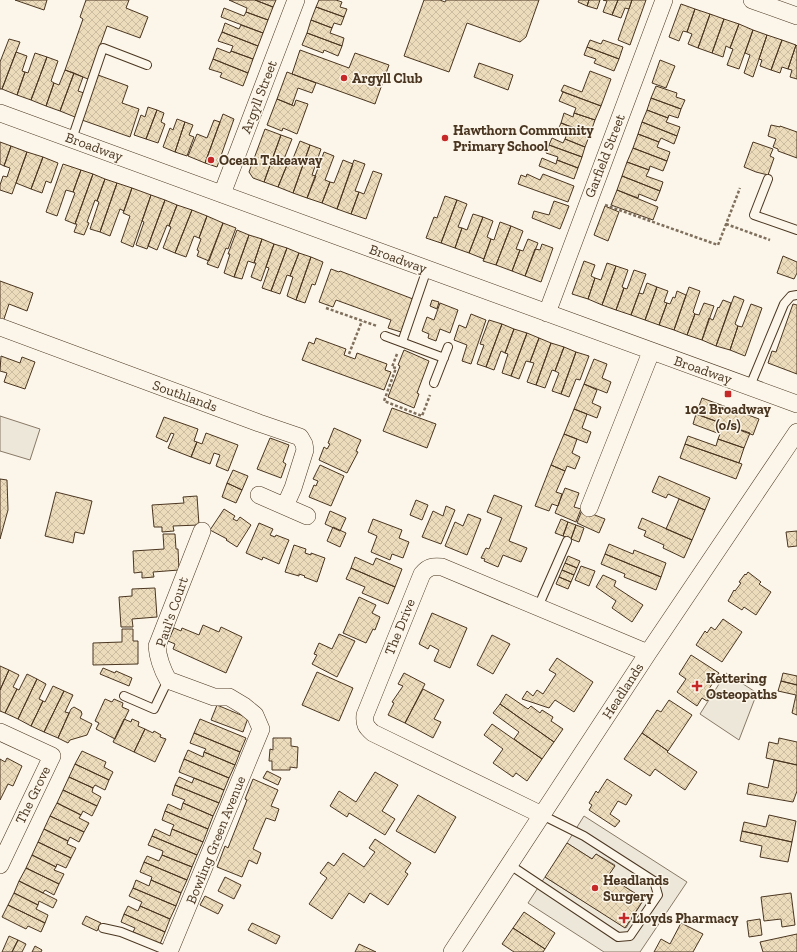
<svg xmlns="http://www.w3.org/2000/svg" width="797" height="952" font-family="'Zilla Slab',serif">
<style>
.parking{fill:#ede7d9;stroke:#887966}
.building{fill:url(#building-cross-hatch);stroke:#4a3520}
.lines{fill:none;stroke-linecap:round;stroke-linejoin:round}
.service-casing{stroke:#4a3520;stroke-width:10}
.minor-casing{stroke:#4a3520;stroke-width:18}
.path{stroke:#7f6f5c;stroke-width:2.5;stroke-dasharray:3 2;stroke-linecap:butt}
.service{stroke:#fbf6e9;stroke-width:8}
.minor{stroke:#fbf6e9;stroke-width:17}
.poi-dot{fill:#c62828;stroke:#fbf6e9;stroke-width:1.5}
.labels{text-anchor:middle;dominant-baseline:central;stroke-width:3;stroke-linejoin:round;paint-order:stroke}
.poi-label{font-size:14px;font-weight:bold;fill:#4a3520;stroke:#fbf6e9;text-anchor:start}
.street-label{font-size:14px;fill:#4a3520;stroke:#fbf6e9}
</style>
<defs>
<pattern id="building-cross-hatch" width="8" height="8" patternUnits="userSpaceOnUse"><rect width="8" height="8" fill="#ecdcbc"/><path d="M0 0l8 8M0 8l8-8" fill="none" stroke="#ccbda1"/></pattern>
</defs>
<rect width="100%" height="100%" fill="#fbf6e9"/>
<path class="parking" d="M 0,416 L 40,429 L 30,460 L 0,451 Z
M 726,673 L 757,693 L 739,740 L 700,714 Z
M 584,816 L 687,882 L 640,952 L 604,952 L 528,903 L 545,877 L 626,928 L 644,899 L 608,876 L 615,865 L 596,854 L 592,859 L 567,843 Z"/>
<path class="building" d="M 15,0 L 47,0 L 44,10 Z
M 86,0 L 129,0 L 126,8 L 148,17 L 140,38 L 107,26 L 88,79 L 65,70 L 83,19 L 80,17 Z
M 229,0 L 255,0 L 273,7 L 268,20 L 246,12 L 247,8 Z
M 255,0 L 276,0 L 273,7 Z
M 319,0 L 336,0 L 342,2 L 340,7 L 347,9 L 344,17 L 316,7 Z
M 424,0 L 440,0 L 445,2 L 446,0 L 539,0 L 526,37 L 520,42 L 467,23 L 449,72 L 404,56 Z
M 579,0 L 589,0 L 587,6 L 578,2 Z
M 589,0 L 600,0 L 597,9 L 587,6 Z
M 603,0 L 618,0 L 612,15 L 603,12 L 607,1 Z
M 618,0 L 632,0 L 629,9 L 625,8 L 621,18 L 612,15 Z
M 632,0 L 646,0 L 630,45 L 618,40 Z
M 681,4 L 695,9 L 687,32 L 683,31 L 679,41 L 669,37 Z
M 316,7 L 344,17 L 341,25 L 334,23 L 332,28 L 311,20 Z
M 224,8 L 244,16 L 246,12 L 268,20 L 263,33 L 221,17 Z
M 695,9 L 710,14 L 698,48 L 688,44 L 692,34 L 687,32 Z
M 710,14 L 724,19 L 712,53 L 698,48 Z
M 724,19 L 739,24 L 730,48 L 726,46 L 723,57 L 712,53 Z
M 311,20 L 332,28 L 330,33 L 344,38 L 342,46 L 307,33 Z
M 225,23 L 239,29 L 241,25 L 263,33 L 258,46 L 222,32 Z
M 739,24 L 753,30 L 739,69 L 727,65 L 733,49 L 730,48 Z
M 753,30 L 767,35 L 753,77 L 744,73 L 750,55 L 745,53 Z
M 222,32 L 258,46 L 253,59 L 231,51 L 233,46 L 218,41 Z
M 307,33 L 342,46 L 338,56 L 324,50 L 323,53 L 302,45 Z
M 767,35 L 782,40 L 771,70 L 760,66 L 762,60 L 759,59 Z
M 9,39 L 20,42 L 2,89 L 0,89 L 0,62 Z
M 590,40 L 601,44 L 603,40 L 623,47 L 619,59 L 587,47 Z
M 782,40 L 796,45 L 788,69 L 782,67 L 780,73 L 771,70 Z
M 796,45 L 797,46 L 797,79 L 790,77 L 792,70 L 788,69 Z
M 587,47 L 619,59 L 614,71 L 594,63 L 596,59 L 584,55 Z
M 217,48 L 230,53 L 231,51 L 253,59 L 248,73 L 213,59 Z
M 300,50 L 349,68 L 355,53 L 389,65 L 375,104 L 292,74 Z
M 16,52 L 27,56 L 22,71 L 25,72 L 17,95 L 2,89 Z
M 35,53 L 47,57 L 31,100 L 17,95 L 25,72 L 28,73 Z
M 47,57 L 58,61 L 51,81 L 54,83 L 46,106 L 31,100 Z
M 213,59 L 248,73 L 243,86 L 220,77 L 222,73 L 209,69 Z
M 660,60 L 675,66 L 666,88 L 652,83 Z
M 479,63 L 513,75 L 508,90 L 474,77 Z
M 65,70 L 74,73 L 60,111 L 46,106 L 54,83 L 59,85 Z
M 590,71 L 611,79 L 601,106 L 561,91 L 564,85 L 582,92 Z
M 287,72 L 316,83 L 312,93 L 298,88 L 292,105 L 277,99 Z
M 74,73 L 83,77 L 78,91 L 84,93 L 75,117 L 60,111 Z
M 98,75 L 128,86 L 122,103 L 139,109 L 130,137 L 82,120 Z
M 656,86 L 677,93 L 676,97 L 685,100 L 681,109 L 651,98 Z
M 563,92 L 601,106 L 595,120 L 574,113 L 576,108 L 559,101 Z
M 651,98 L 681,109 L 678,118 L 669,115 L 668,118 L 647,110 Z
M 277,99 L 294,106 L 296,100 L 308,104 L 297,134 L 283,128 L 282,131 L 267,125 Z
M 148,107 L 157,110 L 146,139 L 134,135 L 141,115 L 145,117 Z
M 157,110 L 164,113 L 161,122 L 165,124 L 158,143 L 146,139 Z
M 647,110 L 668,118 L 666,122 L 680,127 L 677,136 L 642,122 Z
M 564,113 L 573,117 L 574,113 L 595,120 L 590,134 L 561,123 Z
M 223,114 L 234,119 L 217,167 L 205,163 Z
M 177,119 L 185,122 L 175,152 L 163,147 L 170,128 L 173,130 Z
M 214,120 L 220,122 L 205,163 L 188,156 L 197,134 L 207,138 Z
M 185,122 L 193,125 L 189,135 L 194,137 L 187,156 L 175,152 Z
M 642,122 L 677,136 L 674,144 L 661,138 L 659,142 L 638,134 Z
M 561,123 L 590,134 L 585,147 L 565,139 L 566,136 L 557,132 Z
M 771,125 L 780,127 L 780,126 L 797,132 L 797,158 L 778,151 L 778,149 L 773,147 L 776,139 L 768,136 Z
M 265,129 L 281,135 L 264,182 L 253,178 L 249,172 Z
M 638,134 L 659,142 L 657,147 L 670,152 L 667,161 L 633,148 Z
M 281,135 L 292,139 L 282,164 L 287,165 L 278,187 L 264,182 Z
M 552,138 L 563,143 L 565,139 L 585,147 L 582,157 L 549,145 Z
M 300,141 L 310,145 L 293,193 L 278,187 L 289,160 L 292,161 Z
M 0,142 L 11,146 L 4,166 L 0,164 Z
M 753,142 L 773,149 L 770,156 L 774,158 L 768,175 L 756,172 L 744,167 Z
M 310,145 L 321,149 L 312,175 L 316,176 L 307,198 L 293,193 Z
M 549,145 L 582,157 L 578,168 L 557,160 L 558,157 L 546,153 Z
M 11,146 L 27,152 L 12,194 L 0,190 L 0,185 L 3,176 L 7,177 L 10,168 L 4,166 Z
M 633,148 L 667,161 L 663,171 L 650,166 L 649,170 L 627,162 Z
M 27,152 L 43,157 L 31,189 L 16,183 Z
M 324,152 L 334,156 L 325,180 L 330,182 L 322,203 L 307,198 Z
M 43,157 L 58,163 L 51,183 L 46,181 L 42,193 L 31,189 Z
M 542,158 L 556,164 L 557,160 L 578,168 L 574,179 L 539,166 Z
M 343,160 L 353,164 L 337,209 L 322,203 L 330,182 L 334,183 Z
M 354,160 L 365,164 L 355,191 L 359,192 L 351,214 L 337,209 Z
M 627,162 L 649,170 L 646,176 L 663,182 L 660,191 L 622,176 Z
M 63,164 L 81,170 L 73,192 L 66,190 L 57,216 L 46,212 Z
M 81,170 L 93,174 L 75,224 L 65,220 L 75,193 L 73,192 Z
M 373,171 L 382,174 L 366,219 L 351,214 L 359,192 L 364,194 Z
M 93,174 L 105,179 L 97,201 L 95,200 L 87,222 L 89,223 L 84,235 L 74,232 L 77,224 L 75,224 Z
M 527,174 L 540,180 L 543,174 L 574,186 L 568,202 L 518,184 L 521,175 L 526,177 Z
M 622,176 L 660,191 L 656,201 L 639,194 L 638,198 L 617,190 Z
M 105,179 L 117,183 L 100,232 L 90,229 L 99,202 L 97,201 Z
M 117,183 L 132,188 L 124,211 L 120,209 L 110,236 L 100,232 Z
M 132,188 L 151,195 L 133,247 L 121,242 L 130,216 L 123,213 Z
M 617,190 L 658,207 L 653,220 L 611,205 Z
M 151,195 L 165,200 L 147,249 L 136,245 L 144,222 L 142,221 Z
M 445,196 L 457,200 L 441,243 L 426,238 L 434,217 L 437,218 Z
M 165,200 L 177,205 L 169,226 L 167,225 L 157,250 L 148,246 Z
M 457,200 L 467,204 L 458,227 L 462,228 L 455,248 L 441,243 Z
M 554,201 L 569,206 L 560,229 L 532,218 L 534,211 L 549,215 Z
M 177,205 L 192,210 L 175,253 L 163,248 L 171,227 L 169,226 Z
M 605,206 L 619,212 L 608,241 L 594,235 Z
M 192,210 L 207,216 L 199,238 L 194,236 L 186,257 L 175,253 Z
M 473,214 L 483,217 L 469,253 L 455,248 L 462,228 L 467,230 Z
M 207,216 L 223,223 L 209,261 L 197,256 L 199,251 L 197,250 L 201,239 L 199,238 Z
M 483,217 L 493,221 L 487,237 L 491,239 L 484,259 L 469,253 Z
M 500,222 L 511,226 L 496,265 L 483,261 L 491,239 L 494,240 Z
M 223,223 L 236,228 L 228,249 L 226,248 L 218,268 L 207,264 Z
M 511,226 L 523,231 L 516,249 L 520,250 L 512,271 L 496,265 Z
M 237,230 L 249,235 L 234,277 L 224,273 L 230,254 L 228,254 Z
M 249,235 L 262,239 L 254,263 L 248,261 L 242,279 L 234,277 Z
M 262,239 L 274,244 L 261,281 L 251,277 L 256,263 L 254,263 Z
M 528,239 L 538,243 L 525,276 L 512,271 L 520,250 L 523,251 Z
M 274,244 L 287,248 L 271,291 L 262,288 L 269,268 L 266,267 Z
M 542,244 L 553,248 L 541,282 L 525,276 L 535,249 L 540,250 Z
M 287,248 L 299,253 L 290,276 L 287,275 L 280,294 L 271,291 Z
M 299,253 L 311,257 L 296,300 L 287,296 L 293,277 L 290,276 Z
M 783,256 L 797,262 L 797,273 L 794,279 L 777,273 Z
M 311,257 L 323,262 L 315,285 L 312,284 L 305,303 L 296,300 Z
M 584,261 L 595,265 L 591,276 L 595,278 L 588,299 L 572,294 Z
M 607,263 L 616,266 L 602,305 L 588,299 L 595,278 L 601,280 Z
M 616,266 L 628,270 L 622,287 L 624,288 L 616,310 L 602,305 Z
M 331,269 L 339,272 L 340,271 L 413,299 L 401,332 L 388,328 L 391,320 L 336,300 L 333,307 L 319,302 Z
M 634,270 L 646,274 L 631,315 L 616,310 L 624,288 L 627,289 Z
M 0,281 L 33,293 L 27,311 L 9,304 L 3,322 L 0,321 Z
M 647,283 L 657,287 L 645,320 L 631,315 L 639,293 L 643,294 Z
M 657,287 L 668,291 L 664,302 L 667,303 L 659,325 L 645,320 Z
M 689,287 L 700,291 L 693,312 L 695,314 L 687,335 L 674,330 Z
M 677,291 L 686,295 L 674,330 L 659,325 L 667,303 L 670,304 L 673,297 L 675,298 Z
M 734,296 L 744,300 L 735,324 L 738,326 L 730,350 L 716,346 Z
M 432,300 L 439,302 L 437,309 L 430,306 Z
M 723,300 L 731,303 L 716,346 L 702,340 L 709,318 L 713,320 L 718,307 L 719,308 Z
M 440,303 L 458,310 L 450,333 L 440,329 L 436,341 L 428,338 L 429,334 L 422,331 L 427,317 L 434,320 Z
M 704,303 L 714,306 L 702,340 L 687,335 L 695,314 L 699,315 Z
M 751,304 L 762,308 L 745,356 L 730,350 L 738,326 L 742,327 Z
M 793,304 L 797,305 L 797,374 L 768,363 L 772,351 L 776,352 Z
M 471,314 L 486,320 L 471,364 L 462,361 L 467,345 L 454,340 L 459,325 L 466,328 Z
M 489,320 L 502,324 L 486,367 L 477,364 L 484,345 L 480,344 Z
M 502,324 L 514,329 L 505,353 L 501,351 L 494,370 L 486,367 Z
M 514,329 L 527,333 L 511,376 L 502,373 L 508,354 L 505,353 Z
M 527,333 L 539,338 L 530,362 L 526,361 L 519,379 L 511,376 Z
M 316,338 L 346,349 L 344,355 L 355,359 L 357,353 L 387,364 L 385,370 L 391,372 L 384,390 L 302,360 L 309,342 L 314,344 Z
M 539,338 L 551,343 L 536,385 L 527,382 L 534,363 L 530,362 Z
M 551,343 L 564,347 L 555,371 L 552,370 L 545,388 L 536,385 Z
M 564,347 L 576,352 L 561,394 L 552,391 L 559,373 L 555,371 Z
M 404,350 L 429,361 L 417,393 L 419,394 L 414,408 L 388,397 L 400,366 L 398,365 Z
M 576,352 L 589,356 L 580,380 L 576,379 L 569,397 L 561,394 Z
M 1,356 L 20,363 L 22,357 L 35,362 L 25,389 L 4,382 L 7,373 L 0,371 Z
M 594,359 L 607,364 L 602,378 L 611,382 L 607,393 L 584,384 Z
M 584,384 L 597,390 L 592,403 L 601,407 L 597,418 L 574,409 Z
M 702,398 L 759,419 L 753,435 L 696,414 Z
M 392,408 L 436,424 L 427,448 L 383,431 Z
M 574,409 L 587,414 L 582,428 L 591,432 L 587,443 L 564,434 Z
M 696,414 L 750,433 L 744,448 L 718,439 L 720,434 L 693,424 Z
M 164,417 L 198,429 L 194,441 L 197,442 L 191,457 L 168,448 L 174,434 L 171,433 L 167,442 L 156,437 Z
M 334,428 L 361,440 L 356,451 L 358,452 L 347,473 L 319,460 L 324,447 L 327,449 L 330,444 L 328,443 Z
M 206,433 L 238,445 L 228,471 L 216,466 L 220,455 L 214,453 L 210,464 L 191,457 L 197,442 L 202,444 Z
M 564,434 L 577,439 L 572,453 L 580,457 L 575,469 L 567,466 L 565,471 L 551,465 Z
M 688,436 L 716,446 L 718,439 L 744,448 L 739,463 L 685,444 Z
M 270,438 L 289,445 L 283,462 L 286,464 L 281,478 L 257,469 Z
M 685,444 L 742,464 L 736,479 L 680,458 Z
M 320,465 L 344,476 L 331,506 L 309,497 L 314,485 L 316,486 L 318,481 L 313,479 Z
M 551,465 L 565,471 L 556,492 L 562,494 L 558,506 L 552,504 L 549,511 L 535,506 Z
M 233,470 L 248,476 L 242,490 L 227,483 Z
M 659,476 L 710,498 L 705,510 L 668,494 L 666,498 L 652,492 Z
M 0,479 L 7,480 L 8,510 L 0,539 Z
M 227,483 L 242,490 L 236,503 L 222,497 Z
M 565,488 L 579,493 L 574,507 L 581,509 L 576,522 L 555,513 Z
M 56,492 L 92,501 L 84,534 L 75,532 L 73,543 L 45,536 Z
M 494,495 L 522,506 L 509,541 L 527,548 L 521,562 L 503,555 L 498,567 L 484,561 L 485,559 L 481,558 L 486,548 L 489,549 L 502,518 L 487,512 Z
M 197,496 L 199,525 L 173,526 L 174,531 L 162,532 L 162,527 L 154,527 L 152,505 L 184,503 L 183,497 Z
M 679,499 L 705,510 L 692,540 L 666,529 Z
M 416,500 L 428,505 L 422,520 L 410,515 Z
M 446,506 L 455,510 L 441,544 L 422,537 L 433,511 L 443,516 Z
M 224,509 L 235,516 L 233,519 L 237,521 L 240,517 L 251,525 L 237,547 L 226,540 L 227,539 L 210,530 Z
M 582,510 L 605,519 L 599,533 L 577,523 Z
M 330,511 L 346,518 L 340,531 L 325,524 Z
M 468,514 L 481,519 L 467,555 L 445,546 L 455,522 L 463,526 Z
M 642,518 L 692,540 L 684,558 L 663,548 L 664,545 L 644,536 L 646,531 L 638,528 Z
M 373,519 L 402,530 L 399,538 L 409,542 L 403,558 L 392,554 L 390,560 L 371,552 L 377,536 L 368,532 Z
M 561,519 L 568,522 L 563,536 L 555,533 Z
M 568,522 L 576,525 L 571,539 L 563,536 Z
M 259,523 L 273,529 L 270,535 L 275,537 L 276,535 L 289,540 L 279,564 L 263,557 L 262,560 L 246,553 Z
M 576,525 L 584,528 L 579,542 L 571,539 Z
M 333,527 L 346,533 L 340,547 L 327,541 Z
M 797,531 L 797,546 L 788,547 L 786,532 Z
M 163,534 L 175,534 L 176,549 L 178,549 L 179,570 L 153,572 L 154,577 L 142,578 L 142,572 L 134,573 L 133,551 L 164,549 Z
M 609,544 L 633,554 L 634,550 L 666,563 L 661,577 L 605,554 Z
M 294,545 L 306,549 L 305,553 L 311,555 L 311,553 L 325,558 L 317,582 L 304,577 L 305,576 L 299,574 L 299,576 L 285,572 Z
M 605,554 L 661,577 L 656,590 L 624,577 L 625,574 L 601,564 Z
M 568,556 L 580,561 L 577,568 L 565,563 Z
M 355,557 L 373,565 L 376,558 L 402,569 L 395,587 L 351,568 Z
M 565,563 L 577,568 L 574,575 L 562,570 Z
M 581,566 L 595,571 L 589,586 L 575,580 Z
M 351,568 L 395,587 L 388,604 L 362,593 L 365,587 L 346,579 Z
M 562,570 L 574,575 L 571,582 L 559,577 Z
M 748,572 L 761,582 L 759,584 L 771,592 L 756,615 L 744,607 L 742,610 L 728,601 L 734,590 L 735,591 L 741,583 L 739,582 L 745,574 L 746,575 Z
M 603,575 L 616,581 L 614,586 L 643,605 L 632,622 L 612,608 L 616,601 L 596,587 Z
M 559,577 L 571,582 L 568,589 L 556,584 Z
M 155,588 L 157,617 L 132,619 L 133,627 L 121,627 L 119,597 L 132,596 L 132,589 Z
M 359,597 L 376,605 L 372,613 L 380,617 L 375,630 L 373,629 L 366,643 L 343,633 Z
M 432,613 L 467,628 L 450,668 L 434,661 L 439,650 L 430,645 L 428,649 L 419,644 Z
M 723,619 L 742,632 L 722,662 L 696,645 L 705,631 L 707,633 L 711,627 L 715,630 Z
M 203,625 L 219,632 L 221,627 L 242,637 L 226,673 L 173,649 L 175,644 L 168,641 L 174,628 L 181,631 L 182,628 L 199,635 Z
M 122,629 L 133,629 L 133,641 L 138,641 L 138,664 L 93,665 L 93,643 L 122,642 Z
M 339,634 L 355,641 L 337,677 L 312,664 L 317,655 L 314,654 L 319,643 L 332,649 Z
M 492,635 L 510,644 L 493,674 L 477,665 Z
M 691,655 L 719,673 L 709,689 L 713,692 L 707,701 L 702,698 L 697,706 L 677,692 L 686,679 L 679,674 Z
M 557,658 L 593,682 L 574,712 L 555,700 L 549,708 L 522,699 L 527,691 L 533,696 L 537,690 L 543,694 L 556,674 L 549,670 Z
M 0,666 L 9,670 L 0,690 Z
M 103,668 L 115,673 L 116,671 L 132,678 L 129,686 L 100,674 Z
M 9,670 L 19,675 L 13,687 L 17,689 L 5,713 L 0,711 L 0,690 Z
M 317,672 L 353,688 L 339,721 L 302,705 Z
M 404,673 L 425,684 L 405,723 L 388,715 L 394,703 L 392,702 L 403,686 L 398,684 Z
M 783,673 L 797,676 L 797,685 L 781,681 Z
M 27,674 L 37,679 L 18,719 L 5,713 L 17,689 L 19,690 Z
M 37,679 L 46,684 L 39,699 L 43,701 L 31,726 L 18,719 Z
M 781,681 L 797,685 L 797,715 L 792,713 L 796,695 L 778,691 Z
M 53,686 L 64,691 L 44,732 L 31,726 L 43,701 L 45,702 Z
M 423,689 L 444,700 L 434,719 L 441,722 L 433,738 L 405,723 Z
M 64,691 L 73,695 L 65,712 L 69,713 L 58,738 L 44,732 Z
M 506,694 L 528,709 L 531,706 L 540,713 L 542,710 L 553,717 L 551,721 L 563,729 L 554,742 L 500,704 Z
M 105,699 L 112,702 L 114,699 L 123,703 L 122,707 L 129,710 L 115,739 L 96,729 L 99,723 L 95,721 Z
M 669,700 L 692,715 L 668,751 L 642,733 L 657,710 L 661,712 Z
M 500,704 L 554,742 L 542,759 L 514,739 L 519,732 L 493,713 Z
M 217,705 L 248,718 L 243,732 L 211,720 Z
M 74,707 L 81,711 L 82,714 L 80,718 L 92,724 L 87,735 L 70,740 L 68,743 L 58,738 L 71,709 Z
M 124,719 L 131,722 L 132,719 L 139,722 L 138,726 L 145,729 L 134,752 L 113,742 Z
M 200,719 L 246,738 L 240,752 L 194,733 Z
M 492,724 L 542,759 L 527,781 L 516,773 L 513,777 L 493,763 L 503,749 L 484,735 Z
M 145,729 L 153,733 L 154,731 L 161,735 L 160,737 L 166,739 L 155,762 L 134,752 Z
M 194,733 L 240,752 L 235,765 L 204,752 L 206,749 L 190,743 Z
M 642,733 L 668,751 L 667,752 L 697,772 L 685,790 L 655,769 L 650,776 L 624,759 Z
M 273,738 L 291,738 L 291,746 L 298,747 L 297,768 L 290,767 L 290,770 L 272,770 L 272,761 L 269,761 L 270,749 L 273,750 Z
M 779,738 L 797,742 L 797,765 L 766,758 L 769,742 L 778,744 Z
M 188,750 L 203,757 L 204,752 L 235,765 L 229,778 L 184,759 Z
M 82,751 L 106,762 L 104,767 L 113,772 L 109,780 L 75,764 Z
M 7,758 L 22,766 L 13,786 L 8,784 L 0,800 L 0,759 L 5,762 Z
M 184,759 L 229,778 L 224,790 L 179,772 Z
M 774,760 L 797,765 L 797,791 L 793,802 L 747,794 L 749,783 L 768,788 Z
M 75,764 L 109,780 L 105,790 L 95,785 L 93,788 L 69,777 Z
M 267,771 L 281,778 L 278,785 L 263,778 Z
M 375,772 L 398,785 L 382,811 L 395,819 L 385,835 L 349,813 L 347,817 L 330,806 L 339,791 L 356,802 Z
M 69,777 L 93,788 L 92,792 L 101,797 L 97,806 L 63,790 Z
M 179,777 L 192,783 L 194,778 L 224,790 L 219,803 L 175,785 Z
M 253,779 L 278,790 L 271,806 L 279,809 L 275,821 L 266,818 L 253,849 L 261,853 L 257,864 L 249,860 L 242,877 L 217,867 L 225,846 L 228,848 L 247,800 L 245,799 Z
M 607,779 L 632,795 L 626,805 L 618,801 L 610,814 L 620,821 L 615,827 L 589,810 L 592,805 L 589,803 L 596,791 L 598,793 Z
M 175,785 L 219,803 L 213,816 L 183,803 L 185,800 L 172,795 Z
M 63,790 L 97,806 L 92,816 L 83,811 L 81,815 L 57,803 Z
M 418,795 L 456,817 L 435,853 L 396,831 Z
M 57,803 L 81,815 L 79,818 L 89,823 L 84,832 L 50,816 Z
M 183,803 L 213,816 L 208,829 L 165,811 L 168,804 L 181,810 Z
M 165,811 L 208,829 L 203,842 L 172,829 L 174,825 L 162,820 Z
M 769,815 L 796,821 L 792,842 L 742,831 L 744,822 L 766,827 Z
M 50,816 L 84,832 L 79,842 L 70,837 L 68,841 L 44,829 Z
M 44,829 L 68,841 L 67,844 L 76,848 L 71,858 L 38,842 Z
M 155,829 L 170,836 L 172,829 L 203,842 L 197,855 L 152,836 Z
M 742,831 L 792,842 L 788,862 L 760,857 L 762,846 L 740,841 Z
M 152,836 L 197,855 L 192,867 L 162,855 L 163,851 L 148,845 Z
M 375,839 L 411,863 L 405,872 L 408,874 L 388,905 L 370,893 L 364,903 L 349,893 L 332,919 L 309,904 L 327,878 L 320,873 L 328,862 L 334,866 L 343,853 L 364,867 L 375,852 L 369,848 Z
M 38,842 L 71,858 L 66,868 L 57,864 L 56,867 L 32,855 Z
M 567,843 L 592,859 L 596,854 L 615,866 L 608,876 L 644,899 L 625,928 L 545,877 Z
M 32,855 L 56,867 L 54,870 L 64,874 L 59,884 L 26,868 Z
M 162,855 L 192,867 L 187,880 L 144,862 L 147,856 L 159,861 Z
M 144,862 L 187,880 L 181,893 L 151,880 L 152,877 L 140,872 Z
M 26,868 L 59,884 L 54,895 L 45,890 L 43,893 L 19,881 Z
M 225,877 L 241,885 L 234,899 L 218,891 Z
M 136,880 L 149,886 L 151,880 L 181,893 L 176,906 L 133,888 Z
M 19,881 L 57,900 L 53,908 L 39,901 L 38,905 L 14,893 Z
M 133,888 L 176,906 L 170,919 L 140,906 L 142,902 L 129,896 Z
M 14,893 L 38,905 L 36,909 L 48,915 L 45,923 L 8,905 Z
M 791,893 L 795,925 L 782,927 L 781,919 L 764,921 L 761,897 Z
M 205,896 L 223,905 L 218,914 L 200,905 Z
M 8,905 L 45,923 L 41,932 L 28,926 L 26,929 L 2,917 Z
M 128,906 L 138,911 L 140,906 L 170,919 L 165,932 L 124,914 Z
M 524,912 L 555,933 L 545,949 L 513,928 Z
M 124,914 L 165,932 L 160,944 L 133,932 L 135,928 L 121,922 Z
M 86,916 L 101,923 L 97,931 L 82,924 Z
M 760,919 L 762,935 L 749,937 L 747,921 Z
M 252,923 L 280,936 L 276,944 L 248,930 Z
M 681,923 L 703,934 L 693,952 L 654,952 L 661,939 L 670,944 Z
M 513,928 L 545,949 L 543,952 L 514,952 L 502,944 Z
M 797,934 L 797,952 L 763,952 L 760,942 Z
M 9,936 L 18,940 L 12,952 L 2,952 Z
M 18,940 L 26,944 L 22,952 L 12,952 Z
M 359,944 L 376,952 L 355,952 Z
M 35,946 L 42,950 L 41,952 L 32,952 Z"/>
<g class="lines">
<defs>
<path id="service" d="M 72,139 L 103,48 L 147,65
M 768,179 L 754,215 L 797,230
M 385,336 L 444,358
M 402,342 L 427,269
M 434,383 L 448,347
M 750,386 L 784,304 L 791,296 L 797,295
M 538,607 L 567,541
M 124,696 L 154,709 L 168,680
M 510,865 L 618,937 L 630,936 L 658,895 L 654,881 L 584,836 L 542,815
M 103,928 L 121,932 L 170,952"/>
<path id="minor" d="M 752,0 L 797,16
M 0,113 L 797,404
M 222,194 L 296,0
M 547,313 L 664,0
M 0,327 L 259,423 L 300,437 L 304,444 L 305,450 L 293,488 L 285,506
M 259,495 L 307,516
M 589,508 L 651,352
M 0,732 L 52,756 L 0,865
M 542,815 L 373,733 C 366,727 364,724 365,715 L 422,574 C 428,567 432,566 442,567 L 648,653
M 169,952 L 261,729 L 255,715 L 244,706 L 229,697 L 214,697 L 168,680 C 162,669 158,659 157,646 L 202,531
M 452,952 L 648,653 L 797,432"/>
</defs>
<use href="#service" class="service-casing"/>
<use href="#minor" class="minor-casing"/>
<path class="path" d="M 605,205 L 718,245 L 740,188
M 726,224 L 770,240
M 326,308 L 377,326
M 349,354 L 362,321
M 397,354 L 392,367 L 396,368 L 384,401 L 422,416 L 430,395"/>
<use href="#service" class="service"/>
<use href="#minor" class="minor"/>
</g>
<g class="poi-dot">
<circle cx="344" cy="78" r="4"/>
<circle cx="445" cy="138" r="4"/>
<circle cx="211" cy="160" r="4"/>
<rect x="724" y="390" width="8" height="8" rx="2"/>
<path d="M695 680h4v4h4v4h-4v4h-4v-4h-4v-4h4z"/>
<circle cx="595" cy="888" r="4"/>
<path d="M622 912h4v4h4v4h-4v4h-4v-4h-4v-4h4z"/>
</g>
<g class="labels">
<g class="poi-label">
<text x="352" y="78">Argyll Club</text>
<text x="453" y="130">Hawthorn Community<tspan x="453" dy="16">Primary School</tspan></text>
<text x="219" y="160">Ocean Takeaway</text>
<text x="728" y="409" text-anchor="middle">102 Broadway<tspan x="728" dy="16">(o/s)</tspan></text>
<text x="706" y="678">Kettering<tspan x="706" dy="16">Osteopaths</tspan></text>
<text x="603" y="880">Headlands<tspan x="603" dy="16">Surgery</tspan></text>
<text x="632" y="918">Lloyds Pharmacy</text>
</g>
<g class="street-label">
<text transform="translate(259 97) rotate(-69)">Argyll Street</text>
<text transform="translate(94 147) rotate(20)">Broadway</text>
<text transform="translate(605 156) rotate(-69)">Garfield Street</text>
<text transform="translate(398 259) rotate(20)">Broadway</text>
<text transform="translate(703 370) rotate(19)">Broadway</text>
<text transform="translate(185 396) rotate(20)">Southlands</text>
<text transform="translate(172 612) rotate(-71)">Paul's Court</text>
<text transform="translate(400 627) rotate(-68)">The Drive</text>
<text transform="translate(623 691) rotate(-57)">Headlands</text>
<text transform="translate(33 795) rotate(-64)">The Grove</text>
<text transform="translate(216 840) rotate(-68)">Bowling Green Avenue</text>
</g>
</g>
</svg>
